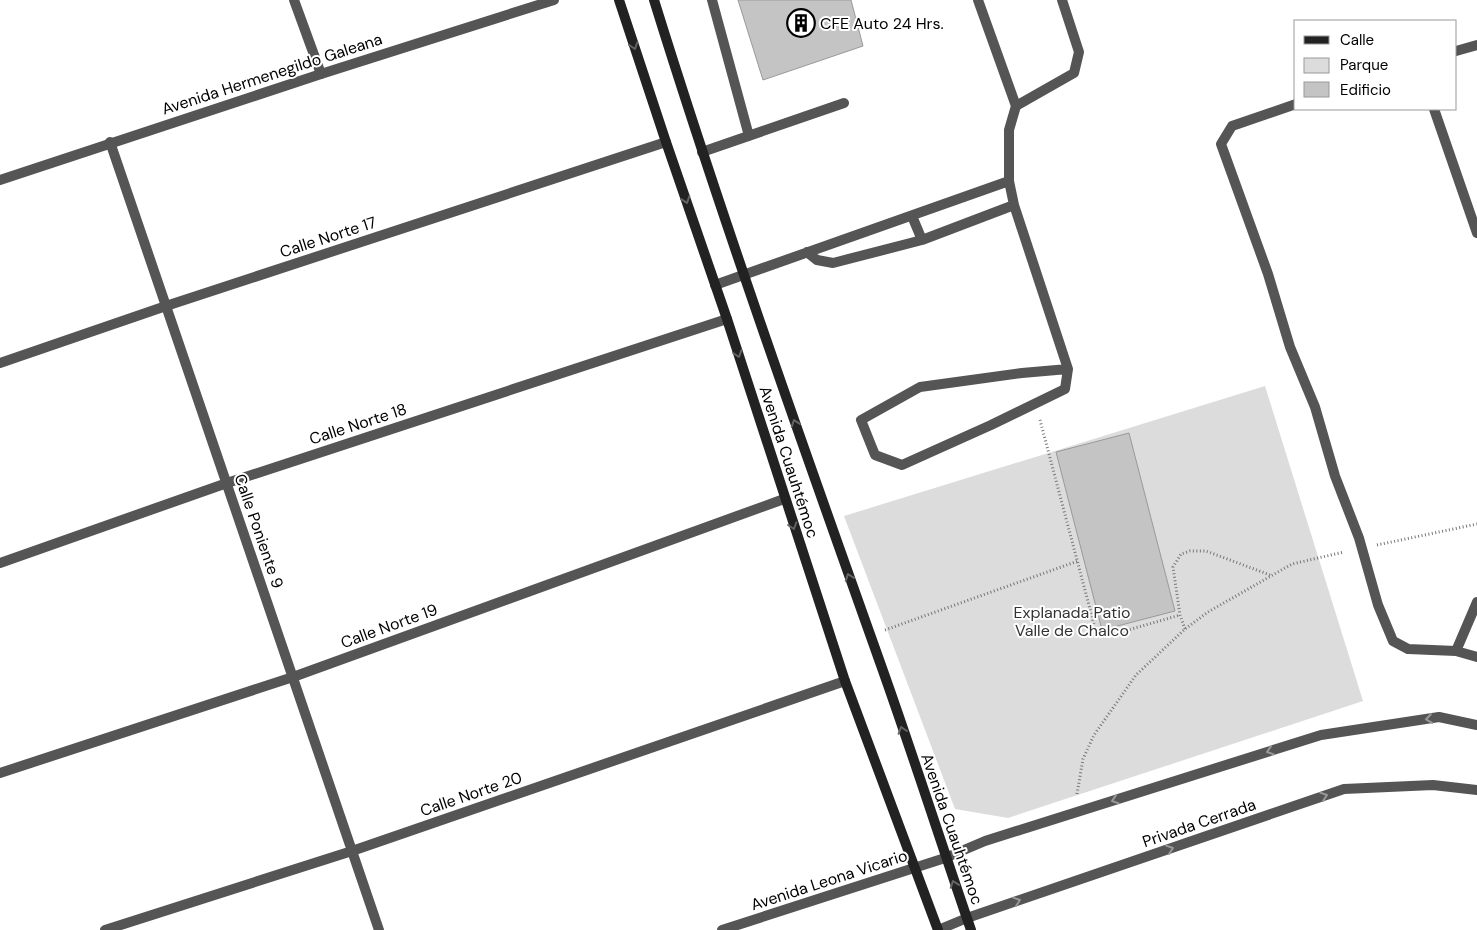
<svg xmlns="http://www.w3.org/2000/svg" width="1477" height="930" font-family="'DM Sans',sans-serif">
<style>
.green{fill:#dcdcdc}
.building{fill:#c4c4c4;stroke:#999}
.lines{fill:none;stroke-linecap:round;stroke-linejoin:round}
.path{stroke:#777;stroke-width:3;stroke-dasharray:1 2.5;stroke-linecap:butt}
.service{stroke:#555;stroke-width:10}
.minor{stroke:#555;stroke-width:10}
.tertiary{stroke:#555;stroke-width:10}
.secondary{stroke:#222;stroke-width:10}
.oneway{stroke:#646464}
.oneway2{stroke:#999}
.labels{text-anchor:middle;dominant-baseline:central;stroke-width:4;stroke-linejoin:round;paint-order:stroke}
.poi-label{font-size:16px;fill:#000;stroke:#fff;text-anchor:start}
.street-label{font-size:16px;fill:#000;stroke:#fff}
.park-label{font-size:16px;fill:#333;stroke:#fff}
</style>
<rect width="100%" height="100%" fill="#fff"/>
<path class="green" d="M 1265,386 L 1363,701 L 1008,818 L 955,809 L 844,516 Z"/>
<path class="building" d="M 738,0 L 851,0 L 863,46 L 763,80 Z
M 1129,433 L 1175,611 L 1102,630 L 1056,452 Z"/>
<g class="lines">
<path class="path" d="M 1040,420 L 1095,628 L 1098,634 L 1104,637 L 1180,615
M 1377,545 L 1477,524
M 1185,629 L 1180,615 L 1173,567 L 1181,554 L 1190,551 L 1206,551 L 1270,575
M 885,630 L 1078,561
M 1077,794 L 1083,759 L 1094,735 L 1136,675 L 1185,629 L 1208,612 L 1292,564 L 1344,552"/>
<path class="service" d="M 712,0 L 749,136
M 978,0 L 1016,106
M 1456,51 L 1477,45
M 1296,104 L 1232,126 L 1221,144 L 1268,274 L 1290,347 L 1315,407 L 1335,476 L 1359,538 L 1378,605 L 1393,641 L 1408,649 L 1456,651 L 1477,657
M 1434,109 L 1477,233
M 702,152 L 844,103
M 1014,205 L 1068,369 L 1065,389 L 991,425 L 902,465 L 875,455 L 861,420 L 920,387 L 1022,373 L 1068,369
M 912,216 L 922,240
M 807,252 L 817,260 L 833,263 L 922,240 L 1014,205 L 1009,181
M 715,285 L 1009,181 L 1009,130 L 1016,106 L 1074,73 L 1079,52 L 1062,0
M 1456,651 L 1477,602"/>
<path class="minor" d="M 294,0 L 321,74
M 110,142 L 379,930
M 0,363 L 166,306 L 666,142
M 0,563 L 227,483 L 727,319
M 0,773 L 293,677 L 784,499
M 105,930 L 352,851 L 845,681"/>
<path class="tertiary" d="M 0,180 L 321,74 L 554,0
M 722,930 L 945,858 L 985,841 L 1321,735 L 1439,717 L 1477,725
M 938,930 L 967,918 L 1344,789 L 1433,785 L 1477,790"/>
<path class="secondary" d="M 619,0 L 666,142 L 727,319 L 845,681 L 938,930
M 654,0 C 724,225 803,446 882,668 C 913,755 941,843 971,930"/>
</g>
<defs><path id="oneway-chevron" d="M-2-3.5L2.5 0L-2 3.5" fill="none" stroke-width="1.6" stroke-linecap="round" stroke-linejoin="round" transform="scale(1.25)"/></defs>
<g class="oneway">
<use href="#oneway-chevron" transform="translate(634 46) rotate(72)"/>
<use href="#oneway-chevron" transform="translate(686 200) rotate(71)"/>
<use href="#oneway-chevron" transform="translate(738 354) rotate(72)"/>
<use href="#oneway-chevron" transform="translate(795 423) rotate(-109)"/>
<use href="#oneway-chevron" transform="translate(793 526) rotate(72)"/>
<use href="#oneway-chevron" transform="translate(849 577) rotate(-110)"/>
<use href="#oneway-chevron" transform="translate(902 730) rotate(-108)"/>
<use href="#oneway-chevron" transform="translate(954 884) rotate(-110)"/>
</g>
<g class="oneway2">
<use href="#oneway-chevron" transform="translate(1429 719) rotate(172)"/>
<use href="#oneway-chevron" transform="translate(1270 751) rotate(162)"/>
<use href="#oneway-chevron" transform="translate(1324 796) rotate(-19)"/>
<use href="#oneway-chevron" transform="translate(1115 800) rotate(162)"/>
<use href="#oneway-chevron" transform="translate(1170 849) rotate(-19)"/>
<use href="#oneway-chevron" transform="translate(1017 901) rotate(-19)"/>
</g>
<defs>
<symbol id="building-ring" viewBox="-11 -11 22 22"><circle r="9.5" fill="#fff" stroke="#000" stroke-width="1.5"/><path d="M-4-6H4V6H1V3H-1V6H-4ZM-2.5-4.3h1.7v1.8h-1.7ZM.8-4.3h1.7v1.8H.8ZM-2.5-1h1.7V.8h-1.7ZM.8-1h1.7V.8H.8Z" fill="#000"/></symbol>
</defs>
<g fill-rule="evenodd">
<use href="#building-ring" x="785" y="7" width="32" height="32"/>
</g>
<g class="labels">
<g class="poi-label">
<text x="820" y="23">CFE Auto 24 Hrs.</text>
</g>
<g class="street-label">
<text transform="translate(272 74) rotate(-18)">Avenida Hermenegildo Galeana</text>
<text transform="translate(328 237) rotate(-18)">Calle Norte 17</text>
<text transform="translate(358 424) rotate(-18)">Calle Norte 18</text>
<text transform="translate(789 462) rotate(72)">Avenida Cuauhtémoc</text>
<text transform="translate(259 531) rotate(71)">Calle Poniente 9</text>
<text transform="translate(389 626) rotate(-20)">Calle Norte 19</text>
<text transform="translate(471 794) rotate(-19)">Calle Norte 20</text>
<text transform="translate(1199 823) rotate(-19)">Privada Cerrada</text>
<text transform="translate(952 829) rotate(71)">Avenida Cuauhtémoc</text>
<text transform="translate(829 880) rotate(-18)">Avenida Leona Vicario</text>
</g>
<g class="park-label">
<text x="1072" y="612">Explanada Patio<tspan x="1072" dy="18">Valle de Chalco</tspan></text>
</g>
</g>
<rect x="1294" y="20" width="162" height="90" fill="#ffffff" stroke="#999999"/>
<rect x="1304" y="36" width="25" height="8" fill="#222222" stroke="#999999"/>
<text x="1340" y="45" font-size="15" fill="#000000">Calle</text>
<rect x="1304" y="58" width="25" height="15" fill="#dcdcdc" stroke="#999999"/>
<text x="1340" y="70" font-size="15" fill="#000000">Parque</text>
<rect x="1304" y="82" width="25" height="15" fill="#c4c4c4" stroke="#999999"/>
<text x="1340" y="95" font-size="15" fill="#000000">Edificio</text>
</svg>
